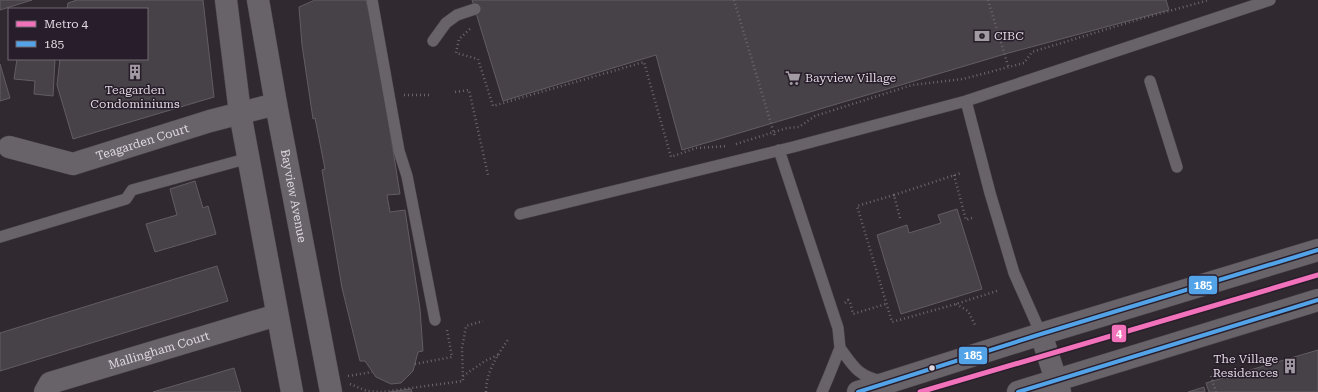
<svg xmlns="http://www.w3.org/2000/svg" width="1318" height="392" font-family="'Roboto Serif',serif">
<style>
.building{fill:#474247;stroke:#625d62}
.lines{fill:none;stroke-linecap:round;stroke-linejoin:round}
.service-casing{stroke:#4c464d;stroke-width:12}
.minor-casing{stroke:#4c464d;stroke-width:23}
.secondary-casing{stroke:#4c464d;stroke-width:23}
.path{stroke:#6b666c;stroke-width:2.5;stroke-dasharray:1 3;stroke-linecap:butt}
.service{stroke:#686369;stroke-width:11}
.minor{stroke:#686369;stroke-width:22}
.secondary{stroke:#686369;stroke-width:22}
.bus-1-casing{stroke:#281d2a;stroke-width:7}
.bus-1{stroke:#53a3e8;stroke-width:4}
.metro-1-casing{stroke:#281d2a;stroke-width:8}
.metro-1{stroke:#f171ba;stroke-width:5}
.bus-dot{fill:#dfd8e1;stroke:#281d2a;stroke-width:1.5}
.labels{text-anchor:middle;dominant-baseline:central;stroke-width:3;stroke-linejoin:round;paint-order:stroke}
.poi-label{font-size:12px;fill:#dfd8e1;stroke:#281d2a;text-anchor:start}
.street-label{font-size:12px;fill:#dfd8e1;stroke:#281d2a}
.line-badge{stroke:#281d2a;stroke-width:1.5}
.badge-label{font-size:11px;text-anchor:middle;font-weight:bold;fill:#fff}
</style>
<rect width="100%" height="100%" fill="#302a30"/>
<path class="building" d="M 0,0 L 32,0 L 0,10 Z
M 77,0 L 203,0 L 214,97 L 73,139 L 57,85 L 60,59 L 147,59 L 147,9 L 67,9 L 68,3 Z
M 315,0 L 366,0 L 375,38 L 400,194 L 387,195 L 390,212 L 405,210 L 420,309 L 423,351 L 418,352 L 413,371 L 401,383 L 391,384 L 376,377 L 365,361 L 360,361 L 342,288 L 322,170 L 325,169 L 315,118 L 313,119 L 302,45 L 299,7 Z
M 472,0 L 1166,0 L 1169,10 L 1005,54 L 682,150 L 656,55 L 503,101 Z
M 17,59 L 55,59 L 53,96 L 34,94 L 35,81 L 14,79 Z
M 0,64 L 10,98 L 0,101 Z
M 195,181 L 203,208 L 208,206 L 216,234 L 155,252 L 146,224 L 177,215 L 170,189 Z
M 957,209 L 982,289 L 901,314 L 877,235 L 907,225 L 909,233 L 941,223 L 938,215 Z
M 217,266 L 228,301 L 0,371 L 0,333 Z
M 1318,350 L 1318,392 L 1209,392 L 1206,383 Z
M 234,368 L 241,392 L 153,392 Z
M 1204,387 L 1205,392 L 1188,392 Z
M 411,389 L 412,392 L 390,392 Z"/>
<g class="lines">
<defs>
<path id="service" d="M 372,0 L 399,151 L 407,176 L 435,320
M 433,41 L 446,23 L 457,15 L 475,9
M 1150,81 L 1177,167
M 966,101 L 990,193 L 1014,273 L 1041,334
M 779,150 L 838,328 L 840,348 L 828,378 L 822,392
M 520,214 L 793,147 L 966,101 L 1270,0
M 0,237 L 126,199 L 132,190 L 249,158
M 840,348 C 854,367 857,375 881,381"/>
<g id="minor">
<path id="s1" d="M 9,147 L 73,164 L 210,121 L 276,104"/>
<path d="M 1041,334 L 1060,392"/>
<path id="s2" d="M 45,392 L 50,383 L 277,315"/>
</g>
<g id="secondary">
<path d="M 226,0 L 240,113 L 292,392"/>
<path id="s3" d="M 258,0 L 276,104 L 331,392"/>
<path d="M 858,392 L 1041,334 L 1318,250"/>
<path d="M 1018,392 L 1318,300"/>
</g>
</defs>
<use href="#service" class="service-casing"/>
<use href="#minor" class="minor-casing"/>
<use href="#secondary" class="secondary-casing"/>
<path class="path" d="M 734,0 L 775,137
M 988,0 L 1009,69
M 470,29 L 459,39 L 456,53 L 478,59 L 493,106 L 644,62 L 671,157 L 696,148 L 727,146
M 455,92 L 469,90 L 488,175
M 404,95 L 430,95
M 736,144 L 787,128 L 799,127 L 815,116 L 912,85 L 963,79 L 1024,63 L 1032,52 L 1140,19 L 1209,0
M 954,175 L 966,220 L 975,217
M 894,195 L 961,173
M 900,218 L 894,195 L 857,206 L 892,322 L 956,304 L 997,291
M 845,303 L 848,300 L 850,302 L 853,314 L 886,304
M 956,304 L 968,311 L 976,327
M 415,364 L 452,357 L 447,330
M 348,376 L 372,372
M 463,376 L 485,361 L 498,355
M 1211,376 L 1216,392
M 350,384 L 367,391 L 382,392 L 463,381 L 462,348 L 466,326 L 483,321
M 486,392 C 486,371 498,355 509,338"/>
<use href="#service" class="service"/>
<use href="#minor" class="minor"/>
<use href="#secondary" class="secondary"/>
<defs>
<path id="bus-1" d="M 858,392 L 1041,334 L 1318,250
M 1018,392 L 1318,300"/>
</defs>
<use href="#bus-1" class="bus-1-casing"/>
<use href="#bus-1" class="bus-1"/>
<defs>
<path id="metro-1" d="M 920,392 L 1318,275"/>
</defs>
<use href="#metro-1" class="metro-1-casing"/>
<use href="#metro-1" class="metro-1"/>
</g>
<defs>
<symbol id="bank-bare" viewBox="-9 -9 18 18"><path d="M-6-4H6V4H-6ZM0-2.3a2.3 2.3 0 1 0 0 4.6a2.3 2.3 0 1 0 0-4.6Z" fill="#a29ba3" stroke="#281d2a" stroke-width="2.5" paint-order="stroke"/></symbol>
<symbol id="building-bare" viewBox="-9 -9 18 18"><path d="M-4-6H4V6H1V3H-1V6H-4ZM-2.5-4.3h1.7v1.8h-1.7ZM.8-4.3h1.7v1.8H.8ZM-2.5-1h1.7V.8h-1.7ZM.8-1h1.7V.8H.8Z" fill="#a29ba3" stroke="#281d2a" stroke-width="2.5" paint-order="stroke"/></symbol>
<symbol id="supermarket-bare" viewBox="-9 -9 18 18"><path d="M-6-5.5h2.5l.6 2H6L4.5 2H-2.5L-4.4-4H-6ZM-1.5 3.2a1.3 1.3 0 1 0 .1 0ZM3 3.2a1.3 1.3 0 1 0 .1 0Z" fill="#a29ba3" stroke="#281d2a" stroke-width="2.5" paint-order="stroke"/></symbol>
</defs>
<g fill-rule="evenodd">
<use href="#bank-bare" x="971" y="25" width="22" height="22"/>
<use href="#building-bare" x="124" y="61" width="22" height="22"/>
<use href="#supermarket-bare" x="782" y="67" width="22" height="22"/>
<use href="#building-bare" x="1279" y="355" width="22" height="22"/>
</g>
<circle class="bus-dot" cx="932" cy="368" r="3.5"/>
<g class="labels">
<g class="poi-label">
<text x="994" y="36">CIBC</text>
<text x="805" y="78">Bayview Village</text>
<text x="135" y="90" text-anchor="middle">Teagarden<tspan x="135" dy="14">Condominiums</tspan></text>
<text x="1278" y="359" text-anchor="end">The Village<tspan x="1278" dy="14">Residences</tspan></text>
</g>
<g class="street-label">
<text stroke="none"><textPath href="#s1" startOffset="139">Teagarden Court</textPath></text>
<text stroke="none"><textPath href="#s3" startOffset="199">Bayview Avenue</textPath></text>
<text stroke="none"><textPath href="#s2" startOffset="124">Mallingham Court</textPath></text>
</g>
</g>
<g class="line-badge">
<rect x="1188" y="275" width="30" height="20" rx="4" fill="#53a3e8"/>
<rect x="1111" y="324" width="16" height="19" rx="4" fill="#f171ba"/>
<rect x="958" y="346" width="30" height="19" rx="4" fill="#53a3e8"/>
</g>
<g class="badge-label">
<text x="1203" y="289">185</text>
<text x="1119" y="337">4</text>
<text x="973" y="359">185</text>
</g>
<rect x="8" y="8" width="140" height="52" fill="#281d2a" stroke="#716873"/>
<rect x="16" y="21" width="20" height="6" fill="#f171ba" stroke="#716873"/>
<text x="44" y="28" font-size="12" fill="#dfd8e1">Metro 4</text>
<rect x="16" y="41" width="20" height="6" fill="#53a3e8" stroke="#716873"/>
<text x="44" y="48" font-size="12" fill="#dfd8e1">185</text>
</svg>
